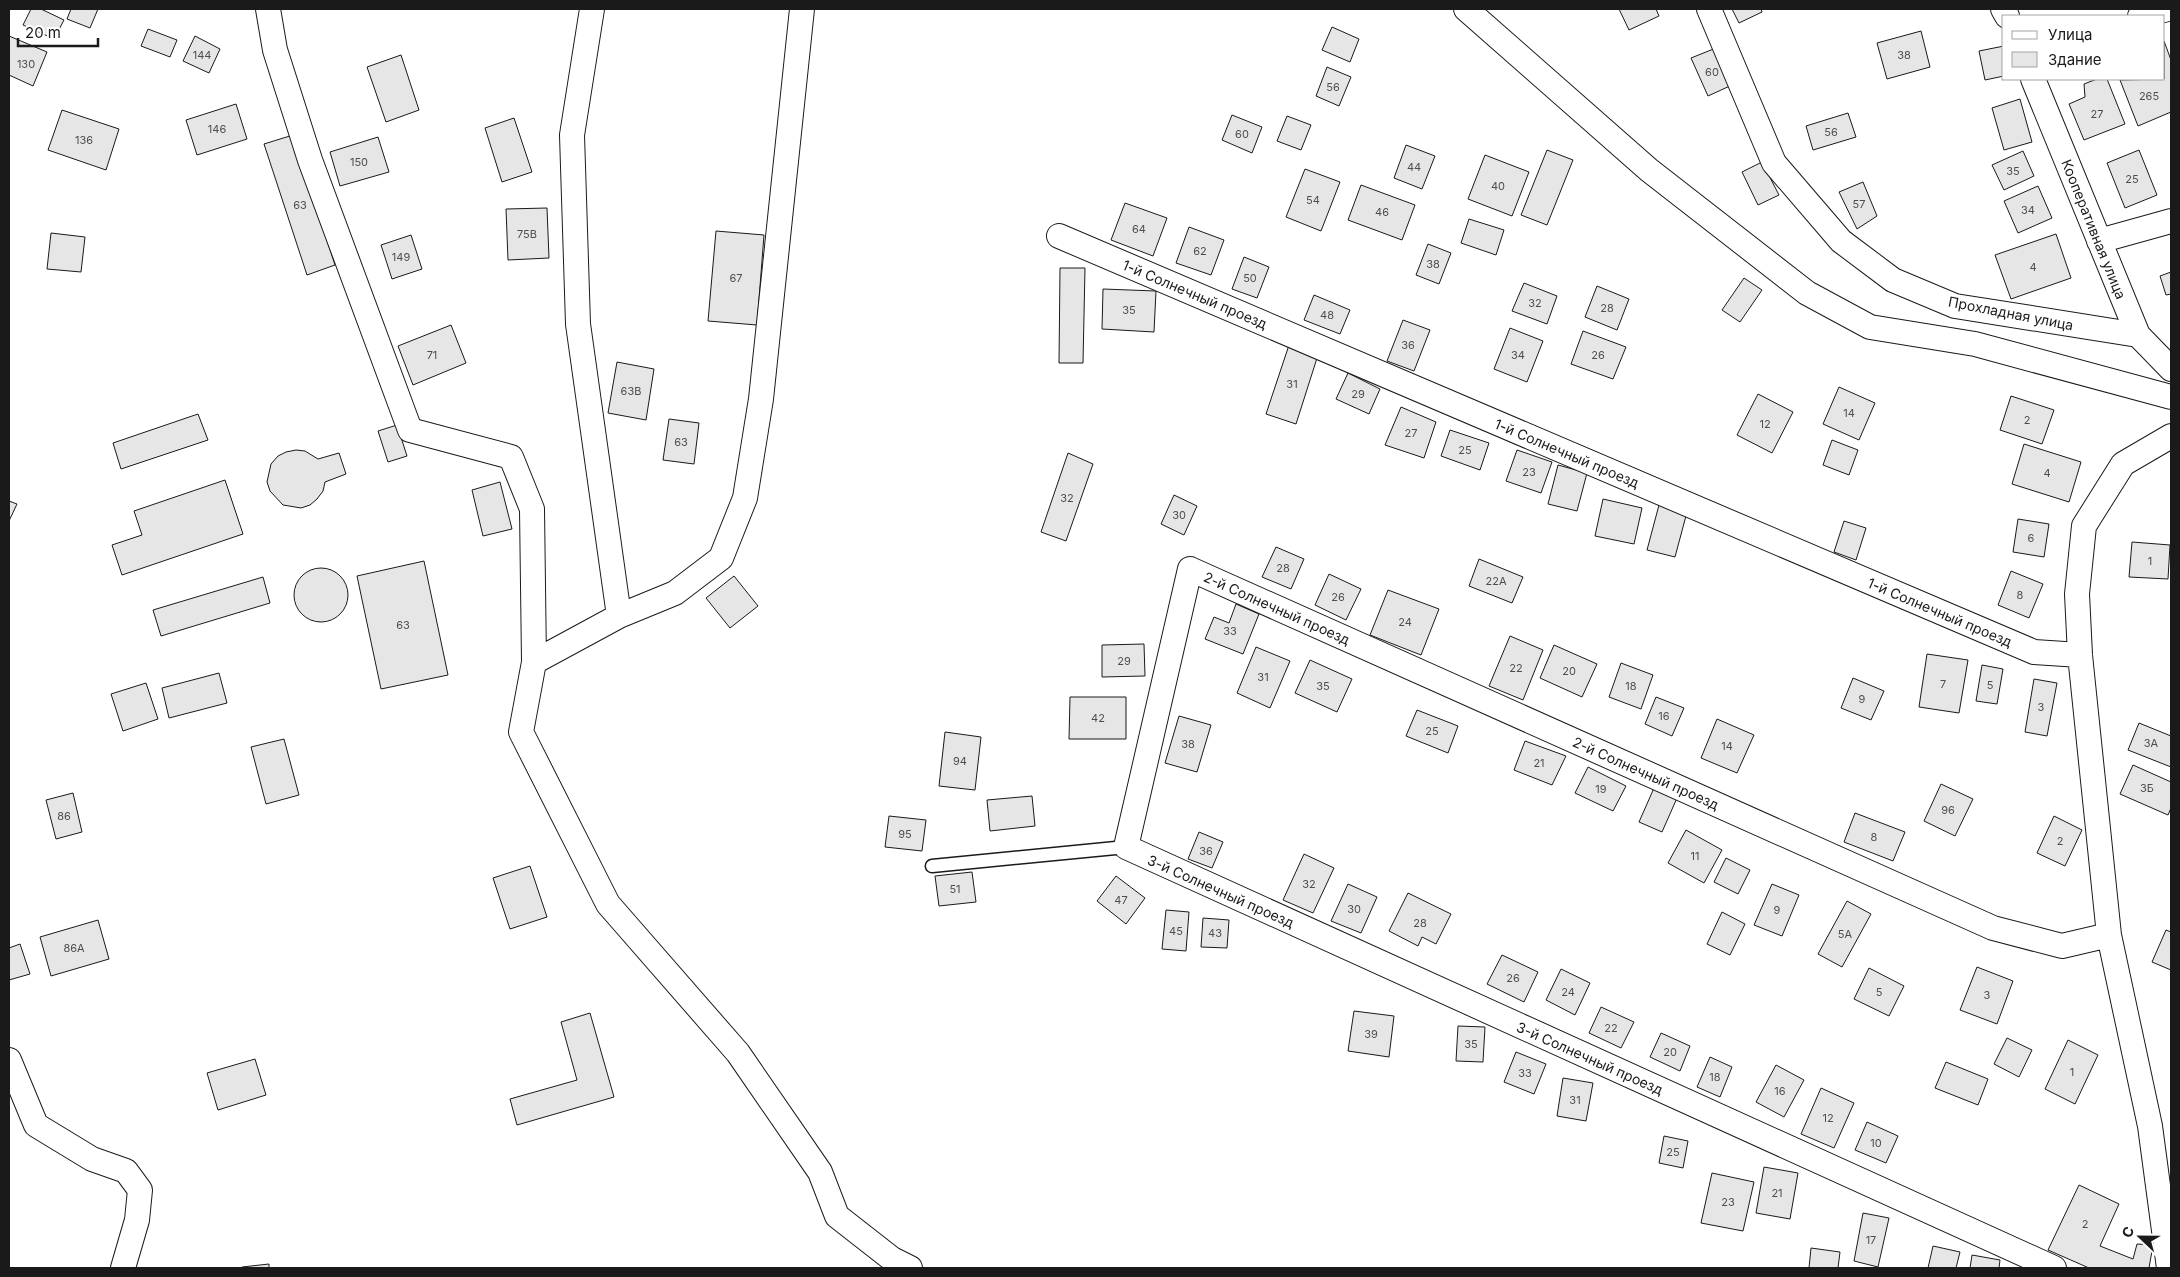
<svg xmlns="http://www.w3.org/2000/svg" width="2180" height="1277" font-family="Inter,sans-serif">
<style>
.building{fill:#e6e6e6;stroke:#1a1a1a}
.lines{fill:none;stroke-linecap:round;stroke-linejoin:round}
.service-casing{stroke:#1a1a1a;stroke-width:15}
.minor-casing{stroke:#1a1a1a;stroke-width:26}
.service{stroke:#fff;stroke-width:12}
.minor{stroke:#fff;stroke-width:24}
.labels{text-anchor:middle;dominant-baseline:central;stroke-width:4;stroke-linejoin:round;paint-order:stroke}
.number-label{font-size:11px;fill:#4d4d4d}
.street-label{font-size:14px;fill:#1a1a1a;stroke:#fff}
</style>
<rect width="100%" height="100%" fill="#fff"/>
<path class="building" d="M 31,9 L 41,9 L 64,20 L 54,39 L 23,25 Z
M 71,9 L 98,9 L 90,28 L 67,19 Z
M 1619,9 L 1656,9 L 1659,16 L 1629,30 Z
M 1732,9 L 1761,9 L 1762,12 L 1739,23 Z
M 1332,27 L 1359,39 L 1350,62 L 1322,50 Z
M 148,29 L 177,40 L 170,57 L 141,46 Z
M 1921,31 L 1930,67 L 1887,79 L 1877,43 Z
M 9,36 L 47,52 L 33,86 L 9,75 Z
M 195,36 L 220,49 L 209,73 L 183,61 Z
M 2164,41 L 2171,60 L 2171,112 L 2138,126 L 2120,80 L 2164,79 Z
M 2004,46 L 2004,76 L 1985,80 L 1979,51 Z
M 1716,48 L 1732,85 L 1708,96 L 1691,58 Z
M 401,55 L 419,110 L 386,122 L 367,67 Z
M 1327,67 L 1351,77 L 1339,106 L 1316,96 Z
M 2097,79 L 2107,79 L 2125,124 L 2084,140 L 2069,104 L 2085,97 L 2084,84 Z
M 2020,99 L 2032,142 L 2004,150 L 1992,108 Z
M 236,104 L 247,139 L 197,155 L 186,120 Z
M 62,110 L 119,129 L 106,170 L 48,150 Z
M 1848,113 L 1856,137 L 1813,150 L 1806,126 Z
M 1232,115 L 1262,127 L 1252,153 L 1222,140 Z
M 1287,116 L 1311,125 L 1301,150 L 1277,141 Z
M 514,118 L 532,172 L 502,182 L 485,128 Z
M 293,135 L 335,265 L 307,275 L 264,144 Z
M 378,137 L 389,172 L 340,186 L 330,152 Z
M 1406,145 L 1435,156 L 1422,189 L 1394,178 Z
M 1547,150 L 1573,160 L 1547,225 L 1521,215 Z
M 2139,150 L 2157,195 L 2125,208 L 2107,163 Z
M 2023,151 L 2034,176 L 2004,190 L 1992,165 Z
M 1485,155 L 1529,172 L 1512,216 L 1468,199 Z
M 1762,162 L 1779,195 L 1758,205 L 1742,172 Z
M 1305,169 L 1340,182 L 1321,231 L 1286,217 Z
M 1863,182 L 1877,216 L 1857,229 L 1839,192 Z
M 1361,185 L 1415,205 L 1402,240 L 1348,220 Z
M 2038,186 L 2052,218 L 2018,233 L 2004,201 Z
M 1125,203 L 1167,218 L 1153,256 L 1111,240 Z
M 547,208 L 549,258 L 508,260 L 506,209 Z
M 1469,219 L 1504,230 L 1496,255 L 1461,243 Z
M 1189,227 L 1224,240 L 1211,275 L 1176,263 Z
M 716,231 L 764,235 L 757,325 L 708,321 Z
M 51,233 L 85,237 L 81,272 L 47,269 Z
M 2056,234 L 2071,278 L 2011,299 L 1995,255 Z
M 411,235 L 422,269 L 392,279 L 381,245 Z
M 1428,244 L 1451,253 L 1439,284 L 1416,275 Z
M 1244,257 L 1269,267 L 1257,298 L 1232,289 Z
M 1060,268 L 1085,268 L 1083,363 L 1059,363 Z
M 2171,272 L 2171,294 L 2166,295 L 2160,276 Z
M 1744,278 L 1762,290 L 1740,322 L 1722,310 Z
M 1524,283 L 1557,296 L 1547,324 L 1512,311 Z
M 1597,286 L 1629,299 L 1617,330 L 1585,317 Z
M 1103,289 L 1156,291 L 1154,332 L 1102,329 Z
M 1314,295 L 1350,310 L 1340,334 L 1304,320 Z
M 1403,320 L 1430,330 L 1414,371 L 1387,361 Z
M 451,325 L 466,363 L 413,385 L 398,346 Z
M 1510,328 L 1543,341 L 1527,382 L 1494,369 Z
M 1583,331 L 1626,347 L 1613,379 L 1571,364 Z
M 1289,345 L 1318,355 L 1296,424 L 1266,414 Z
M 617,362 L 654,369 L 646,420 L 608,413 Z
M 1348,373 L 1380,389 L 1369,414 L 1336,399 Z
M 1839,387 L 1875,403 L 1859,440 L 1823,424 Z
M 1758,394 L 1793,412 L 1772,453 L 1737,435 Z
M 2011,396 L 2054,410 L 2042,444 L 2000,430 Z
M 1401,407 L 1436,422 L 1424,458 L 1385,445 Z
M 198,414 L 208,440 L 121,469 L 113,443 Z
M 669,419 L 699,423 L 694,464 L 663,460 Z
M 397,425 L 407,456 L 388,462 L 378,431 Z
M 1450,430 L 1489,443 L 1480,470 L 1441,456 Z
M 1832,440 L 1858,450 L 1849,475 L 1823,465 Z
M 2024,444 L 2081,462 L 2069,502 L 2012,484 Z
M 296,450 L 305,451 L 318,459 L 339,453 L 346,474 L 325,482 L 323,491 L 317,499 L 310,505 L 301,508 L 283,505 L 270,491 L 267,482 L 271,464 L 278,456 L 286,452 Z
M 1517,450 L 1552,462 L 1541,493 L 1506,481 Z
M 1068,453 L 1093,464 L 1066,541 L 1041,532 Z
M 1558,465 L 1587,473 L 1577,511 L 1548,504 Z
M 225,480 L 243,534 L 122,575 L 112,545 L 142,535 L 134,511 Z
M 500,482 L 512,529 L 483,536 L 472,490 Z
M 1174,495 L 1197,506 L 1184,535 L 1161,524 Z
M 1603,499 L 1642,508 L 1634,544 L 1595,536 Z
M 9,501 L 17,504 L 9,521 Z
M 1659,505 L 1687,512 L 1675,557 L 1647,550 Z
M 2018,519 L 2049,524 L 2044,557 L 2013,552 Z
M 1844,521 L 1866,528 L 1856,560 L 1834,552 Z
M 2132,542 L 2170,545 L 2168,579 L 2129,577 Z
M 1276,547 L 1304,559 L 1291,589 L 1262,577 Z
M 1479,559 L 1523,577 L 1512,603 L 1469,586 Z
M 424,561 L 448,675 L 381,689 L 357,576 Z
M294 595a27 27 0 1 1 54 0a27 27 0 1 1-54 0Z
M 2011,571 L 2043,584 L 2029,618 L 1998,605 Z
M 1329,574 L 1361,589 L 1346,620 L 1315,605 Z
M 734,576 L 758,606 L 730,628 L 706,598 Z
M 263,577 L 270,603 L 161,636 L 153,610 Z
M 1388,590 L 1439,609 L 1421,655 L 1370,635 Z
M 1236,604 L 1259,614 L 1243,654 L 1205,639 L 1214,617 L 1229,623 Z
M 1510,636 L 1543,650 L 1523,700 L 1489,686 Z
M 1144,644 L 1145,676 L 1102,677 L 1102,645 Z
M 1554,645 L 1597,664 L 1582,697 L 1540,678 Z
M 1256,647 L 1290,661 L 1270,708 L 1237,693 Z
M 1927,654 L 1968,660 L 1959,713 L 1919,707 Z
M 1310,660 L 1352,679 L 1337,712 L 1295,693 Z
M 1621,663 L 1653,675 L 1641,709 L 1609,697 Z
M 1982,665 L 2003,669 L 1997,704 L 1976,701 Z
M 219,673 L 227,703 L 169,718 L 162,688 Z
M 1853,678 L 1884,691 L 1871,720 L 1841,708 Z
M 2034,679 L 2057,683 L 2047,736 L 2025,732 Z
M 146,683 L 158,719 L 123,731 L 111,694 Z
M 1070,697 L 1126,697 L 1126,739 L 1069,739 Z
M 1656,697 L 1684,708 L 1672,736 L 1645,724 Z
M 1417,710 L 1458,726 L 1448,753 L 1406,736 Z
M 1179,716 L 1211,725 L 1197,772 L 1165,763 Z
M 1717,719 L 1754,735 L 1737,773 L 1701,758 Z
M 2139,723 L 2171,736 L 2171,767 L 2128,750 Z
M 945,732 L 981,737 L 975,790 L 939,786 Z
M 284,739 L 299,795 L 266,804 L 251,747 Z
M 1525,741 L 1566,756 L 1552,785 L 1514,770 Z
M 2133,765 L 2171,782 L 2171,808 L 2168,815 L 2120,794 Z
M 1588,767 L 1626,786 L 1613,811 L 1575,793 Z
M 1941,784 L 1973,799 L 1955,836 L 1924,821 Z
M 1654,788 L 1677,798 L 1662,832 L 1639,822 Z
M 73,793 L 82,832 L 56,839 L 46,800 Z
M 1032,796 L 1035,826 L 990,831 L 987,800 Z
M 1855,813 L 1905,832 L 1893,861 L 1844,842 Z
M 889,816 L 926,820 L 922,851 L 885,847 Z
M 2054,816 L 2082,830 L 2065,866 L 2037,853 Z
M 1686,830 L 1722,850 L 1704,883 L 1668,863 Z
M 1199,832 L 1223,842 L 1212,868 L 1188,859 Z
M 1304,854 L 1334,868 L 1313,913 L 1283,900 Z
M 1726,858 L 1750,870 L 1738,894 L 1714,882 Z
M 530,866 L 547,917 L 510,929 L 493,878 Z
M 972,872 L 976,902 L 939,906 L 935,876 Z
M 1116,876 L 1145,898 L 1126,924 L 1097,901 Z
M 1348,884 L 1377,897 L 1361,933 L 1331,921 Z
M 1772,884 L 1799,895 L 1782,936 L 1754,925 Z
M 1408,893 L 1451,914 L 1436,944 L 1422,937 L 1418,946 L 1389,931 Z
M 1847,901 L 1871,914 L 1842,967 L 1818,954 Z
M 1166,910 L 1189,912 L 1186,951 L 1162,949 Z
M 1722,912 L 1745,924 L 1730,955 L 1707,944 Z
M 1203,918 L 1229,920 L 1227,948 L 1201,947 Z
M 98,920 L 109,959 L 51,976 L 40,937 Z
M 2166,930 L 2171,932 L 2171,970 L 2152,962 Z
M 20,944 L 30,974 L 9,980 L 9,948 Z
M 1502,955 L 1538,972 L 1524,1002 L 1487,984 Z
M 1977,967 L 2013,981 L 1997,1024 L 1960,1010 Z
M 1869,968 L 1904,986 L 1889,1016 L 1854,999 Z
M 1561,969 L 1590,983 L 1575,1015 L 1546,1000 Z
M 1601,1007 L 1634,1022 L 1621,1048 L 1589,1033 Z
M 1354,1011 L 1394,1016 L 1389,1057 L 1348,1051 Z
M 590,1013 L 614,1097 L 517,1125 L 510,1099 L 577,1080 L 561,1022 Z
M 1458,1026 L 1485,1027 L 1483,1062 L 1456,1061 Z
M 1661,1033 L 1690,1046 L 1680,1071 L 1650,1057 Z
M 2007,1038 L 2032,1050 L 2019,1077 L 1994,1064 Z
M 2068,1040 L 2098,1055 L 2075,1104 L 2045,1089 Z
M 1516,1052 L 1546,1064 L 1534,1094 L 1504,1082 Z
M 1710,1057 L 1732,1067 L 1720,1097 L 1697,1087 Z
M 255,1059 L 266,1095 L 218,1110 L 207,1073 Z
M 1946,1062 L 1988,1079 L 1978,1105 L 1935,1088 Z
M 1776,1065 L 1804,1080 L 1784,1117 L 1756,1102 Z
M 1563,1078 L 1593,1083 L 1586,1121 L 1557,1116 Z
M 1821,1088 L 1854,1103 L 1834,1148 L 1801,1134 Z
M 1867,1122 L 1898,1136 L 1886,1163 L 1855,1150 Z
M 1664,1136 L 1688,1141 L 1683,1168 L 1659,1163 Z
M 1764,1167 L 1798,1173 L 1790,1219 L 1756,1213 Z
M 1712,1173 L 1754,1182 L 1743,1231 L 1701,1223 Z
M 2079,1185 L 2119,1204 L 2100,1246 L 2133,1259 L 2137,1244 L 2153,1245 L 2149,1268 L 2089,1268 L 2048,1250 Z
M 1863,1213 L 1889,1218 L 1878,1267 L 1854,1261 Z
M 1933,1246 L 1960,1252 L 1956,1268 L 1928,1268 Z
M 1811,1248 L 1840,1252 L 1838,1268 L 1809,1268 Z
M 1972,1255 L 2000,1260 L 1999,1268 L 1970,1268 Z
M 269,1264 L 269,1268 L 242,1268 L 242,1267 Z"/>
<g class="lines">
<defs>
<path id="service" d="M 932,866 L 1126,847"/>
<path id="minor" d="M 268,9 L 275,50 L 310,160 L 410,430 L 511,457 L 532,509 L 534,662 L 521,732 L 608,904 L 738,1053 L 820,1172 L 837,1216 L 892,1259 L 910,1268
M 1466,9 L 1649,170 L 1807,293 L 1870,327 L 1975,344 L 2171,397
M 1709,9 L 1774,163 L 1841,241 L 1893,280 L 1955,306 L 2138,335
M 2003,9 L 2007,16
M 2140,16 L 2168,9
M 2033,79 L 2138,335 L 2171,369
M 1059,236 L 2034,652 L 2080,655
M 2099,241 L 2171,221
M 619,616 L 675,593 L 721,558 L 745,498 L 761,399 L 802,9
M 534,662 L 619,616 L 578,324 L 572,135 L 592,9
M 9,1060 L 36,1125 L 92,1159 L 126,1171 L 140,1190 L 137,1220 L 123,1268
M 2054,1268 L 1126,847 L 1190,569 L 1993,928 L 2062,946 L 2109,935
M 2169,1268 L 2150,1126 L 2109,935 L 2080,655 L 2077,594 L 2084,526 L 2123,464 L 2171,436"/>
</defs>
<use href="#service" class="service-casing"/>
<use href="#minor" class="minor-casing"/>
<use href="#service" class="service"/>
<use href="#minor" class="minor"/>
</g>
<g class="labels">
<g class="number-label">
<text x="202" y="55">144</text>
<text x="1904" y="55">38</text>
<text x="26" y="64">130</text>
<text x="1712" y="72">60</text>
<text x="1333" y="87">56</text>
<text x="2149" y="96">265</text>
<text x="2097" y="114">27</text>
<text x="217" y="129">146</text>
<text x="1831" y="132">56</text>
<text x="1242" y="134">60</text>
<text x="84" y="140">136</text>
<text x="359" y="162">150</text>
<text x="1414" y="167">44</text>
<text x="2013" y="171">35</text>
<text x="2132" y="179">25</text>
<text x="1498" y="186">40</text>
<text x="1313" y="200">54</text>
<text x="1859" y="204">57</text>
<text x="300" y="205">63</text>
<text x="2028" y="210">34</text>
<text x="1382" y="212">46</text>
<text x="1139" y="229">64</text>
<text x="527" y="234">75В</text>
<text x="1200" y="251">62</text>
<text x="401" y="257">149</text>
<text x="1433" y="264">38</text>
<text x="2033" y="267">4</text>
<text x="736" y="278">67</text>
<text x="1250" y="278">50</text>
<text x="1535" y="303">32</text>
<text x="1607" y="308">28</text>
<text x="1129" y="310">35</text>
<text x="1327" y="315">48</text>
<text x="1408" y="345">36</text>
<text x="432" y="355">71</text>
<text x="1518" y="355">34</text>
<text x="1598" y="355">26</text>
<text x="1292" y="384">31</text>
<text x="631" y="391">63В</text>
<text x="1358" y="394">29</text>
<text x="1849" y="413">14</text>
<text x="2027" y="420">2</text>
<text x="1765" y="424">12</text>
<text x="1411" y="433">27</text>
<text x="681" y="442">63</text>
<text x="1465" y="450">25</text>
<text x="1529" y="472">23</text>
<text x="2047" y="473">4</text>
<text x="1067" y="498">32</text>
<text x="1179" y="515">30</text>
<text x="2031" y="538">6</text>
<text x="2150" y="561">1</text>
<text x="1283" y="568">28</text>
<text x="1496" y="581">22А</text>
<text x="2020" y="595">8</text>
<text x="1338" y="597">26</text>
<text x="1405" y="622">24</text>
<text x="403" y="625">63</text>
<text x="1230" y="631">33</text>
<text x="1124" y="661">29</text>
<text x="1516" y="668">22</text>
<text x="1569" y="671">20</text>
<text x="1263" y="677">31</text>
<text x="1943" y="684">7</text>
<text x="1990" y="685">5</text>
<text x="1323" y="686">35</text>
<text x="1631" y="686">18</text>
<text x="1862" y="699">9</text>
<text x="2041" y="707">3</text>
<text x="1664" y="716">16</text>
<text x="1098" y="718">42</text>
<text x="1432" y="731">25</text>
<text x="2151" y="743">3А</text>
<text x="1188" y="744">38</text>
<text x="1727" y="746">14</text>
<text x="960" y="761">94</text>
<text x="1539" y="763">21</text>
<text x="2147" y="788">3Б</text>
<text x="1601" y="789">19</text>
<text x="1948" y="810">96</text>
<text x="64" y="816">86</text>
<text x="905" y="834">95</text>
<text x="1874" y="837">8</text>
<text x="2060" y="841">2</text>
<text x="1206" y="851">36</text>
<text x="1695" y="856">11</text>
<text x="1309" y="884">32</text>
<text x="955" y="889">51</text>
<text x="1121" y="900">47</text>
<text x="1354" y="909">30</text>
<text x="1777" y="910">9</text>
<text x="1420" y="923">28</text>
<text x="1176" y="931">45</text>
<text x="1215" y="933">43</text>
<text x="1845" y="934">5А</text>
<text x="74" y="948">86А</text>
<text x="1513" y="978">26</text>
<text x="1568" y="992">24</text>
<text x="1879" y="992">5</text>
<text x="1987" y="995">3</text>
<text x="1611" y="1028">22</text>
<text x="1371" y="1034">39</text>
<text x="1471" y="1044">35</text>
<text x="1670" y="1052">20</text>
<text x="2072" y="1072">1</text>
<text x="1525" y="1073">33</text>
<text x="1715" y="1077">18</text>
<text x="1780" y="1091">16</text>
<text x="1575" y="1100">31</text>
<text x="1828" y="1118">12</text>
<text x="1876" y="1143">10</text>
<text x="1673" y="1152">25</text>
<text x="1777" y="1193">21</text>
<text x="1728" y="1202">23</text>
<text x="2085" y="1224">2</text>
<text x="1871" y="1240">17</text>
</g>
<g class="street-label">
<text transform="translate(2094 229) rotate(68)">Кооперативная улица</text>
<text transform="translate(1195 294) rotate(23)">1-й Солнечный проезд</text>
<text transform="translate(2011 313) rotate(11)">Прохладная улица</text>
<text transform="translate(1567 453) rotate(23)">1-й Солнечный проезд</text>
<text transform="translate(1277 608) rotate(24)">2-й Солнечный проезд</text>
<text transform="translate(1940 612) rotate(23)">1-й Солнечный проезд</text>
<text transform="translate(1646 773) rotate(24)">2-й Солнечный проезд</text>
<text transform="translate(1221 891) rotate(24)">3-й Солнечный проезд</text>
<text transform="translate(1590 1058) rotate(24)">3-й Солнечный проезд</text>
</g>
</g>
<rect width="2180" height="1277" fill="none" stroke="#1a1a1a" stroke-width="20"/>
<rect x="2002" y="15" width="162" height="65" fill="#ffffff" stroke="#a3a3a3"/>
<rect x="2012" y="31" width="25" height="8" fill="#ffffff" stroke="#a3a3a3"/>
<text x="2048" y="40" font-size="15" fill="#1a1a1a">Улица</text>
<rect x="2012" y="52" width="25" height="15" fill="#e6e6e6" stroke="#a3a3a3"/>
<text x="2048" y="65" font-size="15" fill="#1a1a1a">Здание</text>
<g transform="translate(2140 1237) rotate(292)" stroke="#ffffff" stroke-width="4" paint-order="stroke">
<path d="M0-4L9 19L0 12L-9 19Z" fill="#1a1a1a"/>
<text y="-8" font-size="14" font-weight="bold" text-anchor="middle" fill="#1a1a1a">С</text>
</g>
<path d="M18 38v8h80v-8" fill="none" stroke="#1a1a1a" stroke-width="2.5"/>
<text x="25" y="38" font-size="15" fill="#1a1a1a" stroke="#ffffff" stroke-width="4" paint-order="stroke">20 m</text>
</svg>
